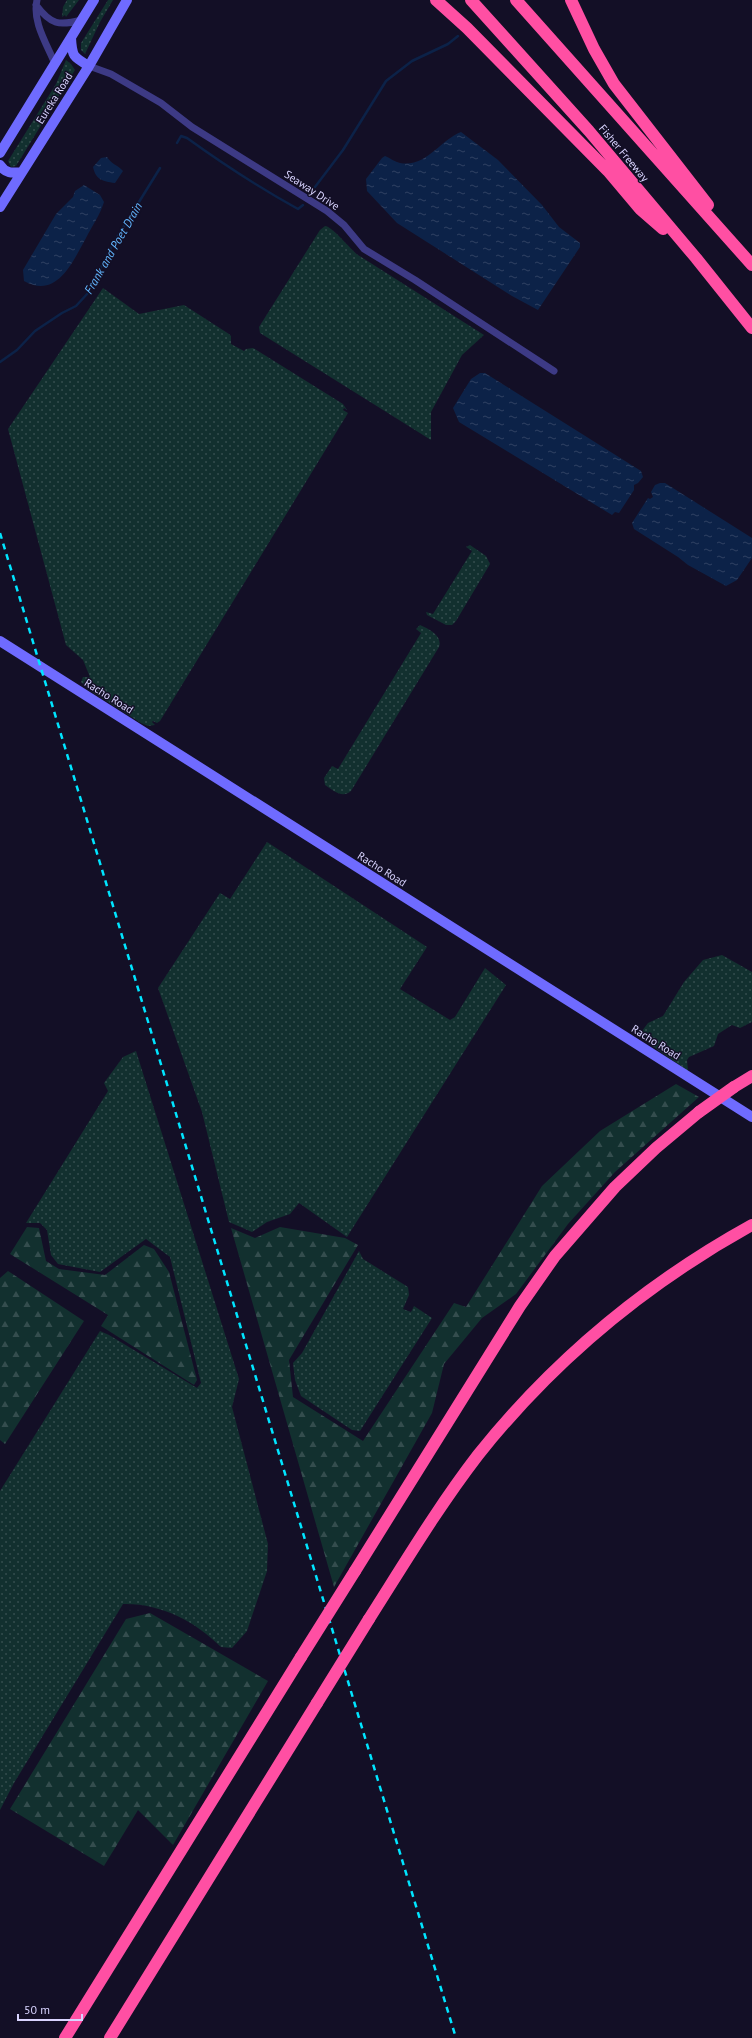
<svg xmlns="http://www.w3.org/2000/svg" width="752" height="2038" font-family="'PT Sans',sans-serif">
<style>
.grass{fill:url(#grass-dots)}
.forest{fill:url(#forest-firs)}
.water{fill:url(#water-ripples)}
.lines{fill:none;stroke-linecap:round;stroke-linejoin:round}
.stream{stroke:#0c2248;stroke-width:2.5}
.street{stroke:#3d3a85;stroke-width:7}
.secondary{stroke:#6f6bff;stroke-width:10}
.highway{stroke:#ff4fa3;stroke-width:12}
.rail{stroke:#00e5ff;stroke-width:2.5;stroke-dasharray:6 5;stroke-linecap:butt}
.highway-bridge{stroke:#ff4fa3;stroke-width:12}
.labels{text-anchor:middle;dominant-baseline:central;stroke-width:3;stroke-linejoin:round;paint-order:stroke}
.street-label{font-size:11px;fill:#d9d4ff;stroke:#130f26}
.water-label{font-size:12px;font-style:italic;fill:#62b6ff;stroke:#130f26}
</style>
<defs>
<pattern id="grass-dots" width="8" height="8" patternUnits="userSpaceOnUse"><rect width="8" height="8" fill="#12302f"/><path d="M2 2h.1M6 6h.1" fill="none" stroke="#344d4e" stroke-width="1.8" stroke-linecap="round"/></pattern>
<pattern id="forest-firs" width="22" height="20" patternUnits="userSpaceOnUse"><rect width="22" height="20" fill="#12302f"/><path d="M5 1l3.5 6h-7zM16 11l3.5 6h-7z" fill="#344d4e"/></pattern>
<pattern id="water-ripples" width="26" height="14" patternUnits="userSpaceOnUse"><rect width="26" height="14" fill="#0c2248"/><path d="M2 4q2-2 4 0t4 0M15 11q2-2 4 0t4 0" fill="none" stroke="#2f4163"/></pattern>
</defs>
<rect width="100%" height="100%" fill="#130f26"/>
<path class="grass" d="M 67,0 L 79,0 L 66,17 L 65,15 L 62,17 L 63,7 Z
M 108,0 L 113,0 L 100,22 L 85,54 L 81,50 L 81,43 Z
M 66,60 L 71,64 L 75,70 L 16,166 L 11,167 L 8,161 L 56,84 Z
M 325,226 C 332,226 350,249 358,255 L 484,335 L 462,355 L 431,412 L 431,440 L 260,333 L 259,327 L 320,230 Z
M 103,288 L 139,314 L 184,305 L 229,334 L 231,336 L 231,344 L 244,351 L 246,349 L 253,348 L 343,404 L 347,410 L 344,408 L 343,410 L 348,413 L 160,721 L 157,723 L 153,721 L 152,722 L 155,725 L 148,726 L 141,723 L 89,690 L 81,682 L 83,677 L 90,677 L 83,660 L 66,645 L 8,429 Z
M 470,545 L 486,556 L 490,564 L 456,621 L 452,625 L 446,625 L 427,615 L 426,612 L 433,614 L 472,551 L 466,547 Z
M 420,625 C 429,629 443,636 439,647 L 351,791 C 342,799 333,790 325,785 L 324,778 L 332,766 L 338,769 L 421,633 L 416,629 Z
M 267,842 L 427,947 L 400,989 L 450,1020 L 455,1017 L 485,968 L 506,985 L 347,1237 L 299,1203 L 290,1214 L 267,1222 L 252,1232 L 229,1222 L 202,1112 L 158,988 L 220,893 L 230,899 Z
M 722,955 L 752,972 L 752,1022 L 740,1028 L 732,1025 L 718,1034 L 714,1046 L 689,1057 L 687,1060 L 688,1071 L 645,1041 L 645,1036 L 642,1031 L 648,1023 L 663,1016 L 684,982 L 703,960 Z
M 136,1051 L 239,1379 L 232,1407 L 268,1544 L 267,1571 L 247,1631 L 232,1648 L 221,1647 C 195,1621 160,1603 123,1604 L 14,1783 L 0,1810 L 0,1491 L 100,1331 L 109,1335 L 197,1388 L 201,1383 L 170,1257 L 146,1239 L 100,1272 L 58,1264 L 51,1255 L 47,1230 L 40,1223 L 26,1223 L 108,1091 L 104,1083 L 123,1057 Z
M 359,1251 L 363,1259 L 408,1287 L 409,1295 L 403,1309 L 411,1312 L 414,1306 L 432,1318 L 360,1431 L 352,1430 L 301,1396 L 295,1380 L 293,1363 L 302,1353 Z"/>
<path class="forest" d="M 676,1084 L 699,1097 L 615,1172 L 568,1224 L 516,1294 L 482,1318 L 444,1364 L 432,1413 L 334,1587 L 231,1228 L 255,1238 L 280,1227 L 345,1238 L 358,1245 L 289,1360 L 293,1397 L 363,1441 L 454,1303 L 466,1307 L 542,1186 L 600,1131 Z
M 27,1227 L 39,1228 L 46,1261 L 59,1269 L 105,1275 L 144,1245 L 154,1249 L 169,1272 L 197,1380 L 194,1385 L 101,1326 L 108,1315 L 10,1254 Z
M 8,1271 L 84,1321 L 5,1444 L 0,1440 L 0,1278 Z
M 150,1613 L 268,1681 L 173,1845 L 138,1810 L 104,1866 L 10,1809 L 126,1619 Z"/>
<path class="water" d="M 461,132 L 498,160 L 542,205 L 559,227 L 580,243 L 580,247 L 538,310 L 512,296 L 397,223 L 367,191 L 366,179 L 382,158 L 385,156 C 390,158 395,162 400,163 C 426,168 440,140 461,132 Z
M 107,157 C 111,164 118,165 123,171 L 115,183 C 102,181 96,180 93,167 L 101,158 Z
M 84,185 L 100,195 L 104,202 C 100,215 92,226 86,238 C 73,261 57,300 24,281 L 23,270 L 56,214 L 73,197 L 75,191 Z
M 480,373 L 485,373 L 641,471 L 643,477 L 638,483 L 634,485 L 634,490 L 619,513 L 615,512 L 612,515 L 459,422 L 453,408 L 471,379 Z
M 660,483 L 665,483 L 752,538 L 752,558 L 737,580 L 726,586 L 688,565 L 678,557 L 634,529 L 632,523 L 648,498 L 650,499 L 653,497 L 651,492 L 655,485 Z"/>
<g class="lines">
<path class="stream" d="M 177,143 L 181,136 L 187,138 C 223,164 260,188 298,209 L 303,205
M 315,187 L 343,150 L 386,81 L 412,61 L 448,44 L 458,36
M 0,362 L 17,350 L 35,331 L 62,313 L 76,306 L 88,293 L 113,244 L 160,168"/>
<path class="street" d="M 37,0 C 32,22 47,44 55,64
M 36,5 C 51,25 59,26 82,20
M 89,66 L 111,74 L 161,103 L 192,127 L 327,211 L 344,225 L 364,249 L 415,280 L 554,371"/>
<path class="secondary" d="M 71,38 C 72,56 73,57 89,66
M 0,153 L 94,0
M 0,165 C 6,174 12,173 22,172
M 0,207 L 89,66 L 127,0
M 0,641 L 752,1117"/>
<path class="highway" d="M 436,0 L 467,28 L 608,171 L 640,209 L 663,229
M 471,0 L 589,131 L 696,258 L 752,328
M 516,0 L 752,265
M 571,0 L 594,49 L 614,84 L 708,205
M 734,1087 L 752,1076
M 355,1571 L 520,1306 L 555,1256 L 615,1187 L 656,1148 L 699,1112
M 369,1619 C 404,1564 438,1507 478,1455 C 553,1361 647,1283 752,1225
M 65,2038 L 301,1657
M 110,2038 L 317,1703"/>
<path class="rail" d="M 0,533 L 456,2038"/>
<path class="highway-bridge" d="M 699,1112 L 734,1087
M 301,1657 L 355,1571
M 317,1703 L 369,1619"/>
</g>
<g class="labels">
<g class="street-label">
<text transform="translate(54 98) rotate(-58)">Eureka Road</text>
<text transform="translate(624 153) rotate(50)">Fisher Freeway</text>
<text transform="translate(312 190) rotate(33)">Seaway Drive</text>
<text transform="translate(109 696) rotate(32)">Racho Road</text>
<text transform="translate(382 869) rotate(32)">Racho Road</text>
<text transform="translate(656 1042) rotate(32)">Racho Road</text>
</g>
<g class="water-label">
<text transform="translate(113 248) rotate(-60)">Frank and Poet Drain</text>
</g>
</g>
<path d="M18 2014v6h64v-6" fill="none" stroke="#d9d4ff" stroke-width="2"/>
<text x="24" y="2014" font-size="12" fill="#d9d4ff" stroke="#130f26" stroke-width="3" paint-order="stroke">50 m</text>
</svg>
